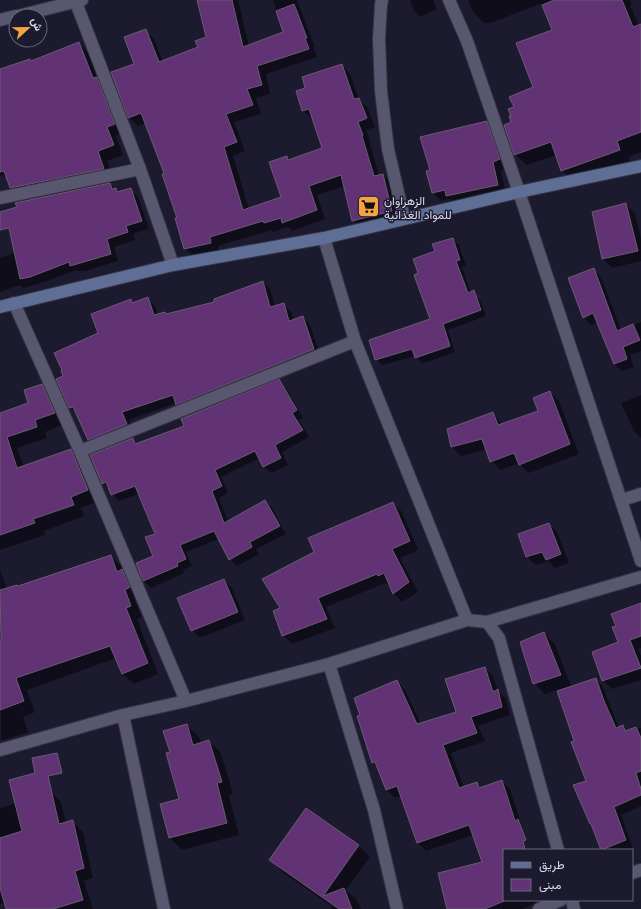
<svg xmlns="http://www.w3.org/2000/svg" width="641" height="909" font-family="Montserrat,Vazirmatn,sans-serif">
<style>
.shadow{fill:#0007}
.building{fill:#613375;stroke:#6a5b71}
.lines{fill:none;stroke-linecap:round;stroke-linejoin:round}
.street-casing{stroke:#363445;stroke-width:14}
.secondary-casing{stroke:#363445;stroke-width:14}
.street{stroke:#58576f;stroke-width:12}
.secondary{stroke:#5f6e96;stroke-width:12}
.labels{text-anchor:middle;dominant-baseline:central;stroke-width:3;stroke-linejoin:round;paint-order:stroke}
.poi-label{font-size:12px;fill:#dcdcea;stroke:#1c1a2f;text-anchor:start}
</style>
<rect width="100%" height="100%" fill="#1c1a2f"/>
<path class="shadow" d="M 198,0 L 238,0 L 249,46 L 284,33 L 273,0 L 297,0 L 315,47 L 313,47 L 317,57 L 266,74 L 270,94 L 256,98 L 261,114 L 234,122 L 245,151 L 233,156 L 249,209 L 282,198 L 287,157 L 290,160 L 323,149 L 313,119 L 312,119 L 303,111 L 306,88 L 342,65 L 350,74 L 359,100 L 367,107 L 375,127 L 366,130 L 371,144 L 370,144 L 379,176 L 383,175 L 392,184 L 400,220 L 362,229 L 353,220 L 345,186 L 317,195 L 325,219 L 292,231 L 288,227 L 273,232 L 271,230 L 218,246 L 219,252 L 194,257 L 185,248 L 166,174 L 146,123 L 138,126 L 129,118 L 112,73 L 136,64 L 145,30 L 154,39 L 163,62 L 199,48 L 207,37 Z
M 410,0 L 433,0 L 437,9 L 420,17 L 415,12 Z
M 468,0 L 630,0 L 632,5 L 630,5 L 639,26 L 641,29 L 641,152 L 629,157 L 630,161 L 573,181 L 562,170 L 557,155 L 526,165 L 515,154 L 513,122 L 515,107 L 534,88 L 553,30 L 542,3 L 491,23 L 484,23 L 473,12 Z
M 79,43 L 88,52 L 99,81 L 106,88 L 123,133 L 116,136 L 123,155 L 107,161 L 113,178 L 21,197 L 11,188 L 9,180 L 3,175 L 0,176 L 0,70 L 30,60 L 32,62 Z
M 486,123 L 495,131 L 508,168 L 501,171 L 506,193 L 456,204 L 450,199 L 441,201 L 433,193 L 431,170 Z
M 109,184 L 119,193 L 130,189 L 138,197 L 149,229 L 133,234 L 135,240 L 114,247 L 118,261 L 85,271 L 78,271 L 77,270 L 38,284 L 23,288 L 20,285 L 0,292 L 0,258 L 94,225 Z
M 626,204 L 635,213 L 641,238 L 641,261 L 612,268 L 603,259 L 593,213 Z
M 453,239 L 459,245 L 466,266 L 462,267 L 471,294 L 474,294 L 480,300 L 486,316 L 448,330 L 455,352 L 422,364 L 416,356 L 382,365 L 376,359 L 431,320 L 419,274 L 436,252 Z
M 594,270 L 601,277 L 621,330 L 641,322 L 641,351 L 630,355 L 634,367 L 622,371 L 614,364 L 598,322 L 591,325 L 583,317 Z
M 263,282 L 270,289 L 275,307 L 283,304 L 291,312 L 294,321 L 303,317 L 310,325 L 321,357 L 185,412 L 176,403 L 129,420 L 134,432 L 97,447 L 89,439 L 78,415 L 70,407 L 64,377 L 99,334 L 131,300 L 134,303 L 147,299 L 155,306 L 158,315 L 165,313 L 167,315 L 216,302 Z
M 279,381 L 286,388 L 303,418 L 299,420 L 309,437 L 282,452 L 288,465 L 271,473 L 264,466 L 260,458 L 221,477 L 228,493 L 219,498 L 228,522 L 265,501 L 272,508 L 286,534 L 256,549 L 259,554 L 237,566 L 230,559 L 219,539 L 186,552 L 192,566 L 183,570 L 184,573 L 151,588 L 144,581 L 137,564 L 154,557 L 156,534 L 139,494 L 119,501 L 103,483 L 132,439 L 137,444 L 185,427 Z
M 41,385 L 53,396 L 65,424 L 45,432 L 47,438 L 17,448 L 24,467 L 71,450 L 82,461 L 99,501 L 81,508 L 84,516 L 44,531 L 45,535 L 0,550 L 0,414 L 30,404 Z
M 550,392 L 559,401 L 579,454 L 529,473 L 519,463 L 501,470 L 491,461 L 487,449 L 461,456 L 452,447 L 493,413 L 503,425 L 540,412 Z
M 641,395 L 641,438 L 634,431 L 621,403 Z
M 393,503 L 402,512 L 418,550 L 400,558 L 418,592 L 402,602 L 393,593 L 389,583 L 387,584 L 386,583 L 326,607 L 335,628 L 292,644 L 283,635 L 281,608 L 315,552 Z
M 549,524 L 557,532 L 569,563 L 555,568 L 548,561 L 536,565 L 527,557 Z
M 111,556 L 122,567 L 124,572 L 133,582 L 140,599 L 135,601 L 142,617 L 137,619 L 158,674 L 134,684 L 122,673 L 116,658 L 27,690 L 35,712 L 23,717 L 28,732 L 1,741 L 0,570 L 7,589 L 18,587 Z
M 224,580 L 232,588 L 245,620 L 200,638 L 192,630 Z
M 641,617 L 641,648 L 638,649 L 641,656 L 641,680 L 612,689 L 602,680 L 619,642 Z
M 544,633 L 555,644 L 571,686 L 545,694 L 534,683 Z
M 485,668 L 493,676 L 498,691 L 506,699 L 510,715 L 478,726 L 485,741 L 451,753 L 464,788 L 477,784 L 481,788 L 502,781 L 510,789 L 526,840 L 486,855 L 473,835 L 426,851 L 417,842 L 401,796 L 395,798 L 387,790 L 378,768 L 373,762 L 362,716 L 397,681 L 405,690 L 421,724 L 457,713 Z
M 596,679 L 603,687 L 619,728 L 622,727 L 627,731 L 641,728 L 641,806 L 621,815 L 633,848 L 627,850 L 603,850 L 594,827 L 591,824 L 587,782 L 576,741 Z
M 186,725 L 199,737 L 201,743 L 209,741 L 221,753 L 233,794 L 229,796 L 239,835 L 182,850 L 170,838 L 161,805 L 181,800 L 171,753 Z
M 51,792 L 61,802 L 66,823 L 72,821 L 83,832 L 93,878 L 84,881 L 93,909 L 5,909 L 3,903 L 0,904 L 0,808 Z
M 358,845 L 370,857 L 346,890 L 357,900 L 361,909 L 329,909 L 333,907 L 282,872 L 271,860 Z
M 504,869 L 504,900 L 545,900 L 522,909 L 448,909 Z"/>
<path class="building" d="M 197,0 L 232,0 L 243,47 L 283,32 L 276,11 L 294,4 L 307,38 L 305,38 L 309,49 L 257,66 L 262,85 L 247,89 L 253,105 L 226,114 L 237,142 L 224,147 L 243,210 L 281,197 L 269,162 L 287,156 L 288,160 L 322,148 L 309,109 L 302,111 L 296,91 L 305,88 L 302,77 L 342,64 L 354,99 L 359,98 L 367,118 L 358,122 L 363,135 L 362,136 L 374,176 L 383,174 L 392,211 L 352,221 L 341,175 L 309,186 L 317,210 L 282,223 L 281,218 L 264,223 L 263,221 L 210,237 L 211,243 L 184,249 L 175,218 L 177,218 L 162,174 L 164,173 L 141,113 L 128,118 L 111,72 L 134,64 L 124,37 L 146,29 L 159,62 L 198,47 L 195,41 L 206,37 Z
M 554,0 L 622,0 L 633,27 L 641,24 L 641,132 L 617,141 L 620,150 L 561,171 L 551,142 L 514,155 L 504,125 L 511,122 L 509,116 L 511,116 L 508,109 L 514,107 L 509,97 L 533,87 L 516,43 L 552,30 L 542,5 Z
M 79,42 L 93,78 L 97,77 L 115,124 L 107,127 L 114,145 L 98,151 L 104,169 L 10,188 L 4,171 L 0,172 L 0,69 L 30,59 L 31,61 Z
M 487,121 L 500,159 L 493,162 L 498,185 L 446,196 L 445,190 L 432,193 L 426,171 L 430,170 L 420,137 Z
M 110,183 L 112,189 L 116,188 L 117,192 L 131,188 L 142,221 L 126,226 L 128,232 L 107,239 L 111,254 L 70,266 L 69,262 L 30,277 L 20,279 L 9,228 L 0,230 L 0,212 L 17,207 L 15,203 Z
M 626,203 L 638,251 L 602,259 L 592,212 Z
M 453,238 L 460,260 L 456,261 L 468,293 L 474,290 L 481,310 L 443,324 L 450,346 L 415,358 L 412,349 L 375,360 L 369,340 L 430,319 L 414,275 L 418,273 L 413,259 L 435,251 L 432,244 Z
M 594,268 L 617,331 L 633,324 L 640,340 L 623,347 L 627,359 L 614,364 L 593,313 L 583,318 L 568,278 Z
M 263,281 L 270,307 L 284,303 L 289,321 L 303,316 L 314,349 L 176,405 L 173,395 L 122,412 L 127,424 L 88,440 L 73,407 L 69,408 L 56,379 L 63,376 L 61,370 L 62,370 L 54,353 L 98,333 L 91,314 L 131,299 L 132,303 L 148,297 L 154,315 L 165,312 L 166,314 L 214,302 L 214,299 Z
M 279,379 L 297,410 L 292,413 L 303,430 L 275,445 L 281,458 L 263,467 L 255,451 L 215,470 L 222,486 L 212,491 L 224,523 L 265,500 L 280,526 L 250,542 L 252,547 L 229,560 L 214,531 L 180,545 L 186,559 L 177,563 L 178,566 L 143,581 L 136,563 L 153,556 L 145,537 L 155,534 L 135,486 L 111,495 L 106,482 L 102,484 L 90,455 L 133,438 L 135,444 L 184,426 L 181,419 Z
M 42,384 L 55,413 L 35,420 L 37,427 L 7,437 L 17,468 L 71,449 L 88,490 L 71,497 L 74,505 L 33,519 L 35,523 L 0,535 L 0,413 L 28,403 L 24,390 Z
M 550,391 L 570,444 L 519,465 L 514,453 L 490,462 L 482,439 L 451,447 L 447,429 L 493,412 L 498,425 L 538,411 L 533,398 Z
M 393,502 L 410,541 L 392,549 L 409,582 L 393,594 L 384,573 L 378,576 L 377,574 L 318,598 L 327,619 L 282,636 L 273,611 L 280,608 L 262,579 L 314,552 L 308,538 Z
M 549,523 L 561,554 L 546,560 L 542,552 L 526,557 L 518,534 Z
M 111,555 L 117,572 L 122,569 L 130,587 L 125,590 L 131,606 L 126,608 L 148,663 L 122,674 L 110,646 L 16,678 L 24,701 L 0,710 L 0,640 L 1,640 L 0,590 L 17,585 L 18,586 Z
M 224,579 L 238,612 L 191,631 L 177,598 Z
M 641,603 L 641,636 L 630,640 L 641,668 L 602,681 L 592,652 L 618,642 L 612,627 L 616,626 L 611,614 Z
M 544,632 L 561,675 L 533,684 L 520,642 Z
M 485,667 L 493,692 L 498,689 L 502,707 L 471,717 L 477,733 L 443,745 L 459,788 L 477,782 L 479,788 L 502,780 L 515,821 L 518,819 L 526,840 L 523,841 L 525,850 L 504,850 L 504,901 L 485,909 L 447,909 L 438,873 L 482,862 L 469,825 L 417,843 L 397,786 L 386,790 L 375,762 L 372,763 L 357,716 L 360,715 L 354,698 L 397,680 L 417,724 L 456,712 L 445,679 Z
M 596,678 L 604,701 L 616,728 L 623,725 L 625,731 L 636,727 L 641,738 L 641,771 L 636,773 L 641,789 L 641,795 L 614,807 L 626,840 L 601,850 L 591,824 L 590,824 L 573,785 L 586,781 L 571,742 L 574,741 L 557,691 Z
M 187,724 L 193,745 L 209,740 L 222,782 L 217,783 L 227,823 L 169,838 L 160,804 L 179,799 L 166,753 L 170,752 L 163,731 Z
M 57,753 L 62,773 L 48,776 L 59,824 L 73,820 L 84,868 L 75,871 L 83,900 L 53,909 L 6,909 L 0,888 L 0,838 L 22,831 L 9,780 L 35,773 L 32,758 Z
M 306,808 L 359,845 L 323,896 L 344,888 L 352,909 L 339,909 L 269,860 Z"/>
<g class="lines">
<defs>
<path id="street" d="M 75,0 L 140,169 L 173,265
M 382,0 L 381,5 L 379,39 L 381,91 L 388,149 L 404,218
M 449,0 L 467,41 L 519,192 L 641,561
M 18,16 L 82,0
M 0,20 L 16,16
M 0,198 L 140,169
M 324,238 L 355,341 L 467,620
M 14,303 L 80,451 L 186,701
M 80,451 L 355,341
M 622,500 L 641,494
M 487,622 L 499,638 L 558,850
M 329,664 L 374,810 L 397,909
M 123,715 L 164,909
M 0,750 L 123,715 L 186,701 L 329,664 L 467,620 L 487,622 L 641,577
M 632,873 L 641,870
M 572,900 L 574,909
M 539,909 L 561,900"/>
<path id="secondary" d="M 0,307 L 173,265 L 324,238 L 519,192 L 641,166"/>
</defs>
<use href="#street" class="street-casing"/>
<use href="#secondary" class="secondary-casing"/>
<use href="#street" class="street"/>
<use href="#secondary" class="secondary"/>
</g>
<defs>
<symbol id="supermarket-square" viewBox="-11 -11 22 22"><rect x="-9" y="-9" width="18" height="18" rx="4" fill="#f4a344" stroke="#1c1a2f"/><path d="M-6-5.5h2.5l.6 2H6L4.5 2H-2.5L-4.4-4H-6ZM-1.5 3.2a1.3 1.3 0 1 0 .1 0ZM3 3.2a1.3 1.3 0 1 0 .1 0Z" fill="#111"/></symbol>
</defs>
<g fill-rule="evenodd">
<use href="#supermarket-square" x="356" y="194" width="25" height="25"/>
</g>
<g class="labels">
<g class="poi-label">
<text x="384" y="200">الزهراوان<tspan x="384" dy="14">للمواد الغذائية</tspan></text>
</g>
</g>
<rect x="503" y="849" width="130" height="52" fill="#1c1a2f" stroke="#69687a"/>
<rect x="511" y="862" width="20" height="6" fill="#5f6e96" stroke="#69687a"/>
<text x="539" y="869" font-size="12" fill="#dcdcea">طريق</text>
<rect x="511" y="879" width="20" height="12" fill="#613375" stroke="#69687a"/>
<text x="539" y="889" font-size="12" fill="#dcdcea">مبنى</text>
<g transform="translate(28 28) rotate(68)"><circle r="19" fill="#1c1a2f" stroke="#69687a"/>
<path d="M0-3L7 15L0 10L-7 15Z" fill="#f4a344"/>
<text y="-6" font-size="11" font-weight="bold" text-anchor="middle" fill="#dcdcea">ش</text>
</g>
</svg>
